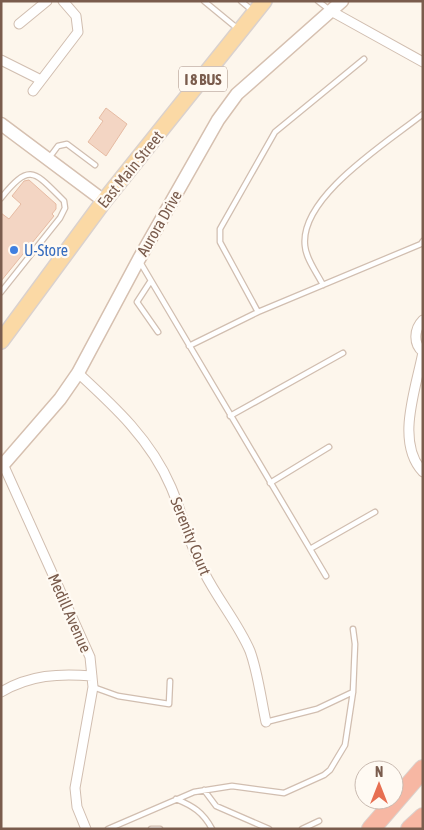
<svg xmlns="http://www.w3.org/2000/svg" width="424" height="830" font-family="'Asap Condensed',sans-serif">
<style>
.building{fill:#f3d5c3;stroke:#e6bba3}
.lines{fill:none;stroke-linecap:round;stroke-linejoin:round}
.lane-casing{stroke:#d1beb0;stroke-width:7}
.street-casing{stroke:#d1beb0;stroke-width:11}
.secondary-casing{stroke:#d6c0b0;stroke-width:15}
.primary-casing{stroke:#dad1cd;stroke-width:18}
.highway-casing{stroke:#dad1cd;stroke-width:20}
.lane{stroke:#fff;stroke-width:4.5}
.street{stroke:#fff;stroke-width:9}
.secondary{stroke:#fff;stroke-width:12}
.primary{stroke:#fbd9a5;stroke-width:15}
.highway{stroke:#f7b7a3;stroke-width:18}
.shop-dot{fill:#3f7fe0;stroke:#fffaf3;stroke-width:2}
.labels{text-anchor:middle;dominant-baseline:central;stroke-width:4.5;stroke-linejoin:round;paint-order:stroke}
.shield{fill:#fffaf3;stroke:#a28b7f;stroke-width:1}
.shield-label{font-size:15px;font-weight:bold;fill:#7a5c4d}
.street-label{font-size:16px;fill:#7a5c4d;stroke:#fffaf3}
.shop-label{font-size:16px;fill:#366cbe;stroke:#fffaf3;text-anchor:start}
</style>
<rect width="100%" height="100%" fill="#fdf6ec"/>
<path class="building" d="M 106,108 L 127,124 L 106,156 L 88,142 L 103,121 L 99,118 Z
M 29,180 L 56,204 L 56,209 L 52,214 L 54,216 L 1,281 L 1,213 L 9,219 L 21,204 L 12,196 L 24,181 Z"/>
<g class="lines">
<defs>
<path id="lane" d="M 204,1 L 238,29
M 241,1 L 253,11
M 318,1 L 331,11
M 49,158 L 58,146 L 67,144 L 95,165
M 1,198 C 30,162 34,171 64,201 L 65,208 L 60,218 L 1,292
M 140,262 L 326,576
M 150,282 L 137,302 L 158,332
M 323,285 C 317,273 306,259 305,246 C 299,197 388,142 423,114
M 258,312 L 220,242 L 220,229 L 275,132 L 364,59
M 189,346 L 258,312 L 421,244 L 423,241
M 230,416 L 343,353
M 270,483 L 329,447
M 310,549 L 375,512
M 93,687 L 118,696 L 169,704 L 170,681
M 266,722 L 317,709 L 353,692
M 204,790 L 216,806 L 269,829
M 176,799 C 193,806 203,812 212,829
M 108,829 L 194,792 L 232,786 L 284,793 L 324,775 L 330,770 L 345,745 L 353,692 L 355,644 L 353,629
M 151,829 L 160,829
M 302,829 L 319,821"/>
<path id="street" d="M 331,11 L 423,62
M 19,24 L 47,1
M 1,60 L 41,80
M 33,91 L 78,32 L 76,16 L 63,1
M 423,320 C 414,329 413,344 423,352
M 423,352 C 416,389 395,442 423,472
M 78,373 C 115,407 151,440 171,487 C 183,515 189,545 204,572 C 218,600 238,623 250,651 C 258,673 261,699 266,722
M 3,464 L 90,657 L 93,687 L 75,788 L 77,807 L 86,829
M 1,692 C 30,675 59,673 92,676"/>
<path id="secondary" d="M 1,124 L 104,201
M 1,467 L 60,399 L 78,373 L 139,259 L 218,120 L 237,94 L 342,1"/>
<path id="primary" d="M 1,341 L 104,201 L 264,1"/>
<path id="highway" d="M 371,829 L 423,769
M 410,829 L 423,817"/>
</defs>
<use href="#lane" class="lane-casing"/>
<use href="#street" class="street-casing"/>
<use href="#secondary" class="secondary-casing"/>
<use href="#primary" class="primary-casing"/>
<use href="#highway" class="highway-casing"/>
<use href="#lane" class="lane"/>
<use href="#street" class="street"/>
<use href="#secondary" class="secondary"/>
<use href="#primary" class="primary"/>
<use href="#highway" class="highway"/>
</g>
<circle class="shop-dot" cx="14" cy="250" r="5"/>
<g class="labels">
<rect class="shield" x="179" y="66.5" width="48" height="25" rx="4"/>
<g class="shield-label">
<text x="203" y="79">I 8 BUS</text>
</g>
<g class="street-label">
<text transform="translate(130 169) rotate(-51)">East Main Street</text>
<text transform="translate(159 223) rotate(-60)">Aurora Drive</text>
<text transform="translate(191 536) rotate(68)">Serenity Court</text>
<text transform="translate(70 613) rotate(66)">Medill Avenue</text>
</g>
<g class="shop-label">
<text x="24" y="250">U-Store</text>
</g>
</g>
<rect width="424" height="830" fill="none" stroke="#7a5c4d" stroke-width="5"/>
<g transform="translate(379 785)"><circle r="24" fill="#fffaf3" stroke="#cabbb1"/>
<path d="M0-4L9 19L0 12L-9 19Z" fill="#e76f51"/>
<text y="-8" font-size="14" font-weight="bold" text-anchor="middle" fill="#7a5c4d">N</text>
</g>
</svg>
